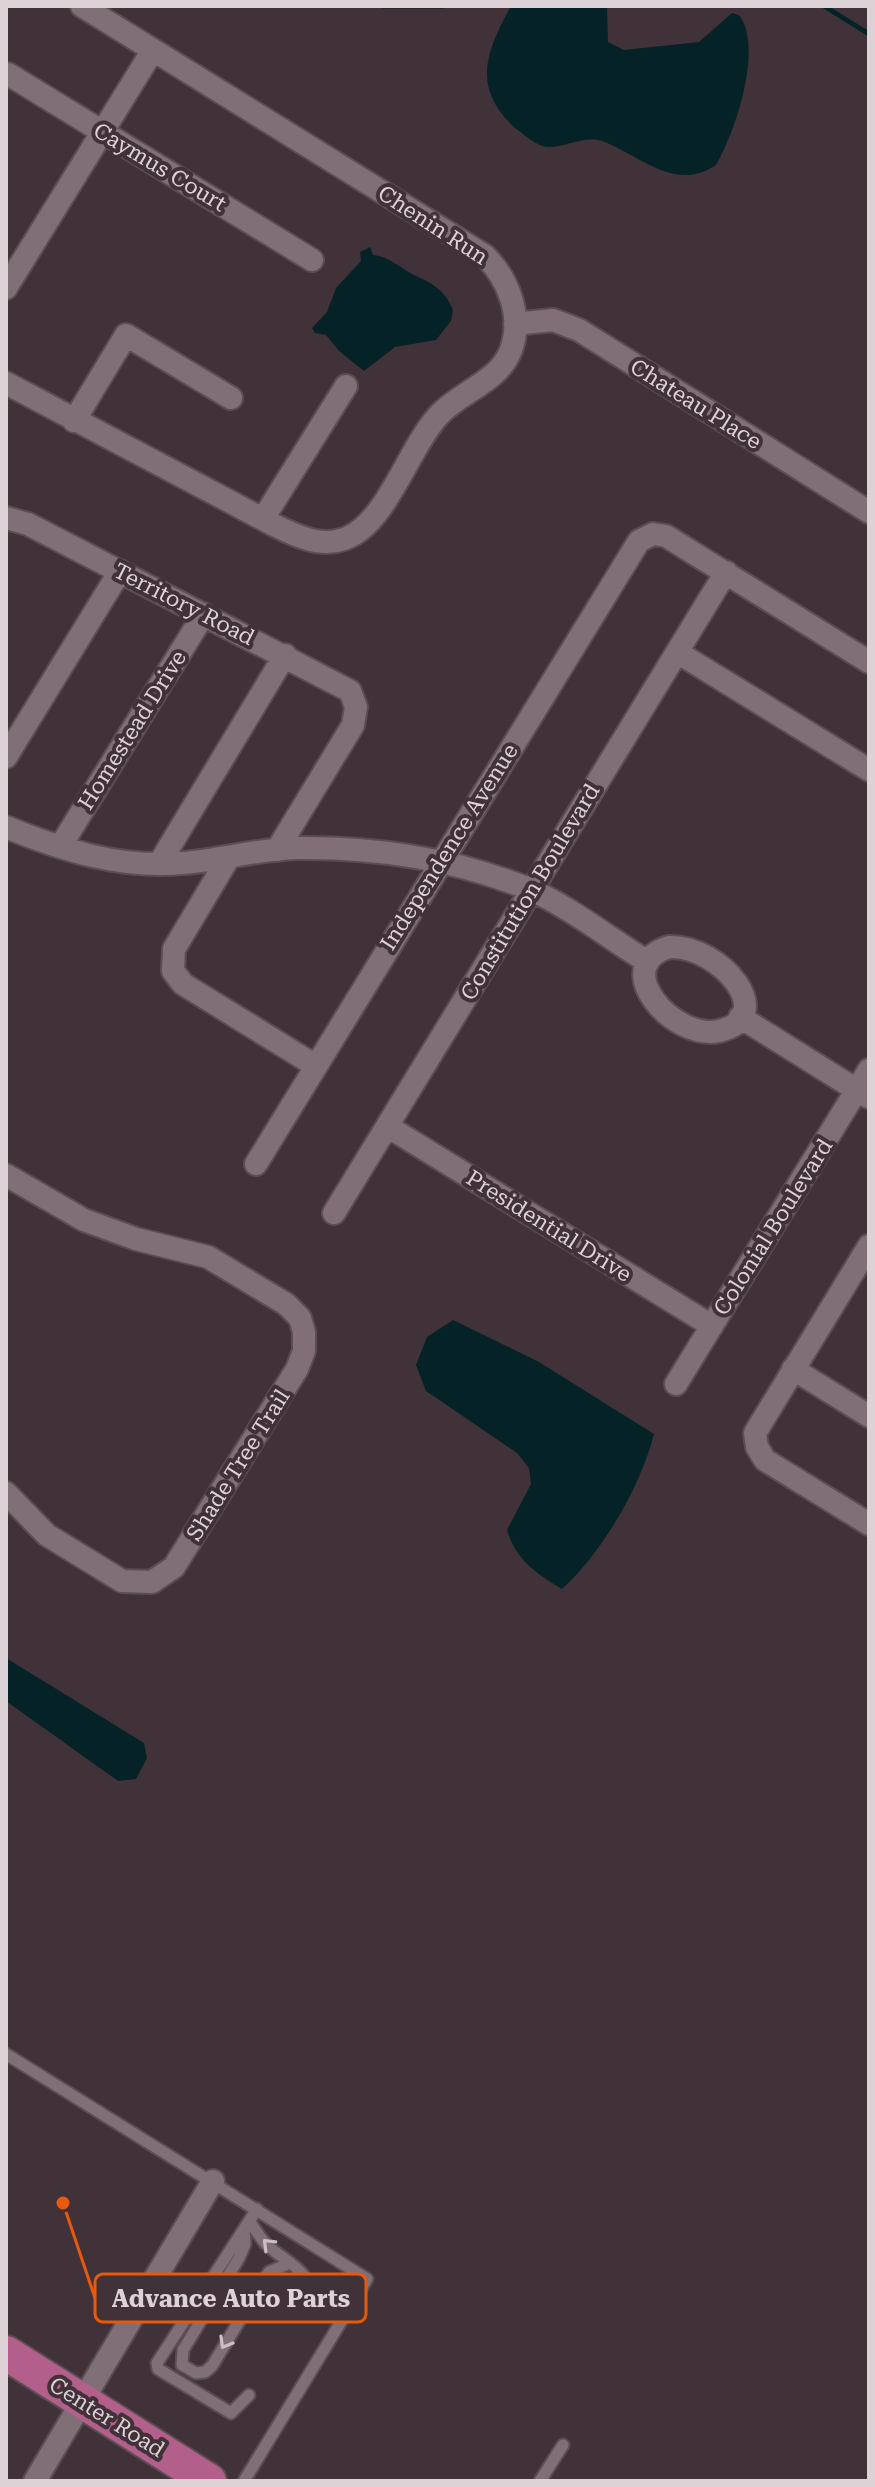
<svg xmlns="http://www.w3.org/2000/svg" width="875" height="2487" font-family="'Roboto Serif',serif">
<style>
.water{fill:#052327}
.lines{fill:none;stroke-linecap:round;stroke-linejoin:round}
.stream{stroke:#052327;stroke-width:5}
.lane-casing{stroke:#5b4e53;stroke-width:15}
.street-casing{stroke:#5b4e53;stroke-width:26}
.primary-casing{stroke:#5b4e53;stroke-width:38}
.lane{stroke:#806f76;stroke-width:11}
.street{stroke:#806f76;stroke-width:22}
.primary{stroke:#b25f8c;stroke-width:34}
.oneway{stroke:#cabfc4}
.labels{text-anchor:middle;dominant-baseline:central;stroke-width:8;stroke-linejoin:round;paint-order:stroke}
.street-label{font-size:22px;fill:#ddd3d7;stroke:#413239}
.leader{fill:none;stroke:#e8590c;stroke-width:3}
.callout-dot{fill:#e8590c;stroke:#413239;stroke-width:3}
.callout{fill:#413239;stroke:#e8590c;stroke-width:3}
.callout-label{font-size:24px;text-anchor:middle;font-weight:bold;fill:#ddd3d7}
</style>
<rect width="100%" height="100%" fill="#413239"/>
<path class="water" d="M 511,6 L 607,6 L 608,42 L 624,50 L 699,42 L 732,13 L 739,15 C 764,47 735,133 716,165 C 675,193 640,155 602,141 C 584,135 564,148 547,147 C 537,146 523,134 515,128 C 471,87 486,52 511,6 Z
M 370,247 L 373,255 C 390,257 399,267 412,274 C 431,283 444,288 453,310 L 451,321 L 436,340 L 395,347 L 364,371 L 339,351 L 326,335 L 315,333 L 312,328 L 327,312 L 336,288 L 361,261 L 360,252 Z
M 453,1320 L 539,1362 L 654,1434 C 641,1486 602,1553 562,1589 C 536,1573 516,1560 507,1530 L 531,1484 L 529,1468 L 517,1453 L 426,1391 L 416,1365 L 427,1337 Z
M 6,1658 L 144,1743 L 147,1758 L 136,1779 L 118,1781 L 6,1701 Z"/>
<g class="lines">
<path class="stream" d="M 383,6 L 443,6
M 824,6 L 869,34"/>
<defs>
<path id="lane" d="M 6,2054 L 367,2279 L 244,2481
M 250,2222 C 255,2229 259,2236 265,2243 C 282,2261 317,2271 307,2301
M 244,2230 L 245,2244 L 239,2258 L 183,2350 L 182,2365 L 196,2373 L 205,2372 L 212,2366 L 269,2272 L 290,2263
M 249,2395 L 231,2413 L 158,2369 L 157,2363 L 257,2209
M 540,2481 L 563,2445"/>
<path id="street" d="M 8,74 L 312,260
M 6,288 L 153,50
M 515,324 L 553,320 L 579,330 L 869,512
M 6,383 L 274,525 C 298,537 323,549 349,537 C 388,519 409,447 439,415 C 461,391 499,382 511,350 C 523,317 509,279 484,255 L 82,6
M 74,421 L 126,335 L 231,398
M 6,518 L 28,524 L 350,691 L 356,707 L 353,725 L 277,850
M 263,519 L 346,386
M 677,652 L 869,770
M 6,757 L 120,571
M 6,827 C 62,850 121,869 183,863 C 221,860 259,849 297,848 C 377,847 455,859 529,889 C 570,907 610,939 648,962
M 60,847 L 204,614
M 229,857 L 174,949 L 173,971 L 183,984 L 316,1066
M 159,864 L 285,655
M 669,947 C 721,945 780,1017 719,1031 C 673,1041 608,966 669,947 Z
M 740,1017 L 868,1097
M 387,1126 L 712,1326
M 256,1164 L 639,541 L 653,534 L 666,536 L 869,662
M 6,1175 L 84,1220 L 136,1239 L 208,1257 L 286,1304 L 300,1318 L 304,1332 L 304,1351 L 297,1369 L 174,1567 L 152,1582 L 122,1581 L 47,1535 L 6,1493
M 334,1213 L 726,572
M 869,1246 L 755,1433 L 757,1447 L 765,1460 L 869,1524
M 793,1369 L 869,1416
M 676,1384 L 869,1070
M 35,2481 L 213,2181"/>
<path id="primary" d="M 6,2353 L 209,2481"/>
</defs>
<use href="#lane" class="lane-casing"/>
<use href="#street" class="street-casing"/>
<use href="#primary" class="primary-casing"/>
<use href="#lane" class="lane"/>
<use href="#street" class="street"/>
<use href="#primary" class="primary"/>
</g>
<defs><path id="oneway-chevron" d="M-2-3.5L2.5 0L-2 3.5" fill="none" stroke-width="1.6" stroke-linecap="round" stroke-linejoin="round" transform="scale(2)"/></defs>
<g class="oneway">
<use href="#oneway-chevron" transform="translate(268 2244) rotate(-135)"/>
<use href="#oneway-chevron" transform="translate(225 2343) rotate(120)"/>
</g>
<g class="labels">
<g class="street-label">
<text transform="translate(160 167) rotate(31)">Caymus Court</text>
<text transform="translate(433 225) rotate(33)">Chenin Run</text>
<text transform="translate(696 404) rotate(32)">Chateau Place</text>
<text transform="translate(184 604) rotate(27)">Territory Road</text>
<text transform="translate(132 730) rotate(-58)">Homestead Drive</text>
<text transform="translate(449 847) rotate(-58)">Independence Avenue</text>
<text transform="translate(530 892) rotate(-59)">Constitution Boulevard</text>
<text transform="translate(549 1226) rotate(32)">Presidential Drive</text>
<text transform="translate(773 1227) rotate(-58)">Colonial Boulevard</text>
<text transform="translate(238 1465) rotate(-58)">Shade Tree Trail</text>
<text transform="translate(107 2417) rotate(32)">Center Road</text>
</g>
</g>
<path class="leader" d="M63 2203L95 2298"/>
<circle class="callout-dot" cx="63" cy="2203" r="8"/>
<rect class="callout" x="95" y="2274" width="271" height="48" rx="8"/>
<g class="callout-label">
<text x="231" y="2307">Advance Auto Parts</text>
</g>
<rect width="875" height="2487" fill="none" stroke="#ddd3d7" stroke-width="16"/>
</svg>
